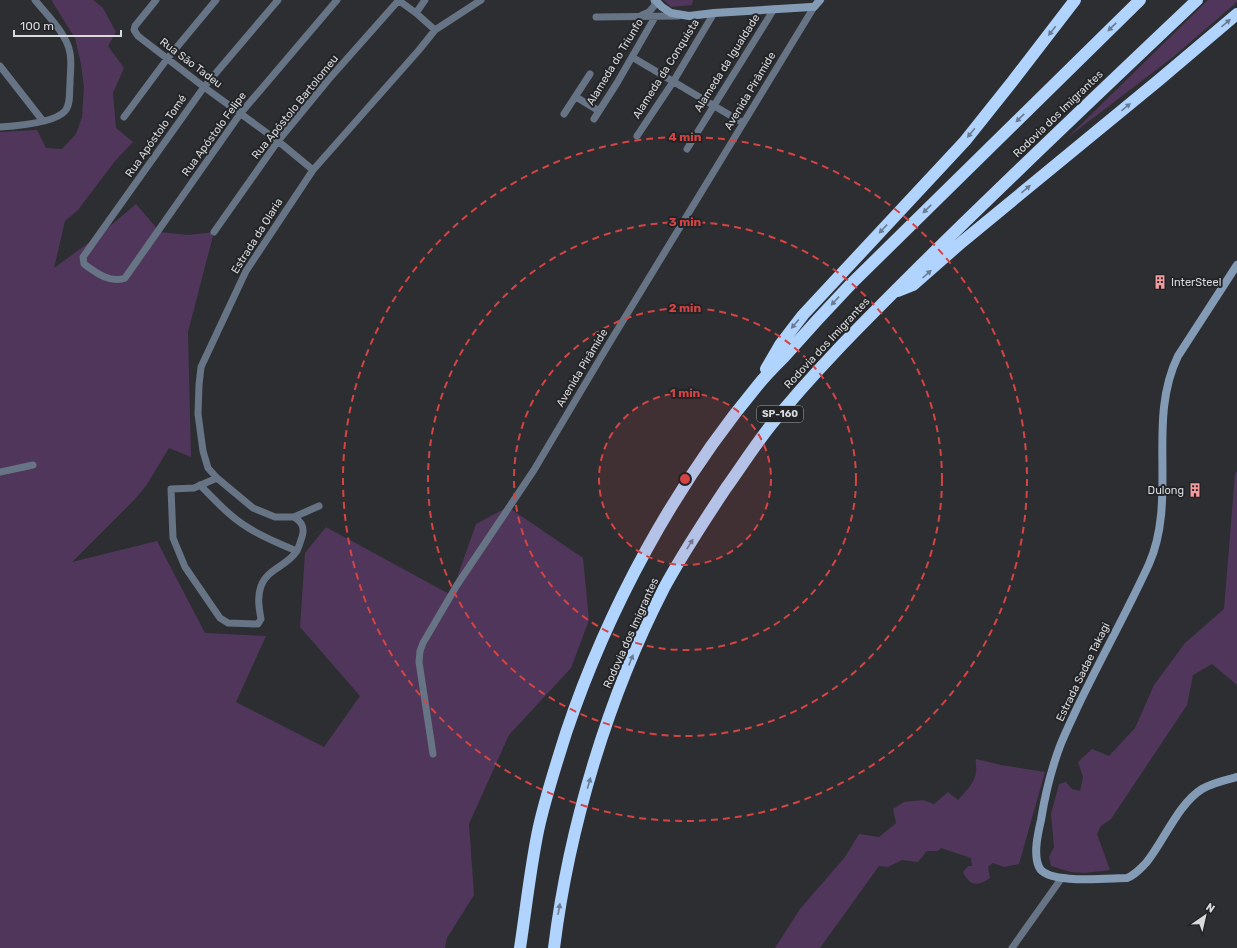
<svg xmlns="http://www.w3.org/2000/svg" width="1237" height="948" font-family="Rubik,sans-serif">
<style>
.green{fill:#50365b}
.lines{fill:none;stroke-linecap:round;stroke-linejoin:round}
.street{stroke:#667485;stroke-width:7}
.secondary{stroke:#849bb6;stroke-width:8}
.highway{stroke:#b1d4fe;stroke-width:12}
.oneway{fill:#6a7c92}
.ring{fill:none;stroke:#d64343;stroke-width:2;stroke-dasharray:7 5}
.labels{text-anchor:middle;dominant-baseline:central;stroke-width:4;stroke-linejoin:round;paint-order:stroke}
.shield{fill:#232427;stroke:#a2a3a6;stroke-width:1}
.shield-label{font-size:10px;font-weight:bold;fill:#d9dadc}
.street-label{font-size:11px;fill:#d9dadc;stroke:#232427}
.poi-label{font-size:11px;fill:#d9dadc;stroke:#232427;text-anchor:start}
.centre{fill:#d64343;stroke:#232427;stroke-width:2}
.ring-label{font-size:12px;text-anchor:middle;font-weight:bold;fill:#d64343;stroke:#232427;stroke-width:4;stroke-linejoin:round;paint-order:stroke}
</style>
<rect width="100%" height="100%" fill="#2d2e31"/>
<path class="green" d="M 52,0 L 93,0 L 103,8 L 116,32 L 108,46 L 124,68 L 113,93 L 116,128 L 133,142 L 115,161 L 78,210 L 65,221 L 54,268 L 102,233 L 136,204 L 160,232 L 188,235 L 214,232 L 188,332 L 191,457 L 169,448 L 146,486 L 135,499 L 72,562 L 157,541 L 205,633 L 266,636 L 236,702 L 324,747 L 360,696 L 300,627 L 305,553 L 326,527 L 451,595 L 476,524 L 508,507 L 583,558 L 589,620 L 571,668 L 509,735 L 469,824 L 474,895 L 447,938 L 445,948 L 0,948 L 0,132 L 37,130 L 46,148 L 62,149 L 76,134 L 82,117 L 84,87 L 81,64 L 75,38 L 53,3 Z
M 664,0 L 693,0 L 692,5 L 671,7 Z
M 1208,0 L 1237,0 L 1237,2 L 1173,57 L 1067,138 Z
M 1237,471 L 1237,685 L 1212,664 L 1193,675 L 1187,705 L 1111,819 L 1101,826 L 1097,834 L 1110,870 L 1084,873 L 1071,872 L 1051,866 L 1049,857 L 1054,847 L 1051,814 L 1059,784 L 1066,782 L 1072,789 L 1080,791 L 1083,777 L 1078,762 L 1092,749 L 1109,756 L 1135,728 L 1154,685 L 1185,643 L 1224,609 L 1235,474 Z
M 976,759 L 1001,765 L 1045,772 L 1019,864 L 1004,867 L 993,863 L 988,867 L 990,878 C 978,886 970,887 963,872 L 968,866 L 972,866 L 971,858 L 941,848 L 938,851 L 927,851 L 918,862 L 902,860 L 888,867 L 879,866 L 820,948 L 775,948 L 800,909 L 845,857 L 859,834 L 879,837 L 896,823 L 893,809 L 904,802 L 923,800 L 934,804 L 948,792 L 958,800 C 965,792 975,783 976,772 C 977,767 975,763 976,759 Z"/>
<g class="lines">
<path class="street" d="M 156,0 L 135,26 L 134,30 L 138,36 L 204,87 L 278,141 L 313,170
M 278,0 L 204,87 L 83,257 L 84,264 C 95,272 110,284 125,278 L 240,114 L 337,0
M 398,0 L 416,13 L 435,30
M 416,13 L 425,0
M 642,15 L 649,12 L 655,5 L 654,0
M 596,17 L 678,16
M 632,57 L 743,123
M 0,66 L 43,121
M 576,97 L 599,111
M 564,114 L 590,74
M 124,117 L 167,59 L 216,0
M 594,119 L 617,83 L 655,17
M 0,127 C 15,126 55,123 65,111 C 71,104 69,92 70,84 C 70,74 72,63 70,53 C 67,34 47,15 35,0
M 637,136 L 673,82 L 714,13
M 687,149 L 774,9
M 214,232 L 278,141 L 329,79 L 399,0
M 0,472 L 33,465
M 217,478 L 194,488 L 171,489 L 173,538 L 185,567 L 220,618 L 228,623 L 258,624 L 261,619 C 259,608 257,597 261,586 C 267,569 287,566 296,552 C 299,548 300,542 302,537 C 305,528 302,522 294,517
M 200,485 C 215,500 229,516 247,527 C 262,537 280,544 297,551
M 319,506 L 294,517 L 275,517 L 253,508 L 217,478 L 208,468 L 203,451 L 198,414 L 199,385 L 201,367 L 246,271 L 313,170 L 419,50 L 435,30 L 481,0
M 433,754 L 419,662 L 420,651 L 423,643 L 457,585 L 534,470 L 610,342 L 814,7
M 1012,948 L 1061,879"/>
<path class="secondary" d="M 655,0 L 662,7 L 671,13 L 689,16 L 714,13 L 811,7 L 814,7 L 820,0
M 1237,265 L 1178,356 C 1146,421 1178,498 1149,564 C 1127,612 1101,658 1078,706 C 1072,719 1065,733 1060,746 C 1051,770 1045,795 1041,820 C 1038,833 1033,854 1039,867 C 1047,885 1109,878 1127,878 C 1135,875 1140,869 1146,863 C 1164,841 1178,804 1202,789 C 1212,783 1225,780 1237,777"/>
<path class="highway" d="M 898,291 L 913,285 L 962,242 L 1159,80 L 1237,14
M 766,369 L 780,345 L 803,315 L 965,141 L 1012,82 L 1075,0
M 520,948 C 526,909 530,870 538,831 C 545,798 556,765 566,733 C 608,608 674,486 758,385 C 766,375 775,366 784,357 C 806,332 828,308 851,284 L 1140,0
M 554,948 C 569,827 608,697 664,588 C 683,553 704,521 726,488 C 741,467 755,445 771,425 C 815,370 866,320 916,270 C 1008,179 1103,89 1197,0"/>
</g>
<defs><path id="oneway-solid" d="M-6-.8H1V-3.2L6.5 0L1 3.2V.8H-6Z"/></defs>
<g class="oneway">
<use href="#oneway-solid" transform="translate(1226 23) rotate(-40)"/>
<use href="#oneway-solid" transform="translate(1112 27) rotate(136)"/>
<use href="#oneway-solid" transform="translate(1052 31) rotate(128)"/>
<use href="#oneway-solid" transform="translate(1126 107) rotate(-39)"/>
<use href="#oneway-solid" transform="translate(1020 118) rotate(136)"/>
<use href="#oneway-solid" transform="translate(971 133) rotate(129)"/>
<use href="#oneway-solid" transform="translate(1026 189) rotate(-40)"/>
<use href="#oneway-solid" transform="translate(927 209) rotate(136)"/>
<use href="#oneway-solid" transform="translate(883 229) rotate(133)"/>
<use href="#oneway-solid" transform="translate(927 274) rotate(-42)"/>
<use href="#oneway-solid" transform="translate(835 301) rotate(133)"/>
<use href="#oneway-solid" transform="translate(795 324) rotate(130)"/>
<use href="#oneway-solid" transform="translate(690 544) rotate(-58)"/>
<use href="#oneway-solid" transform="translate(631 660) rotate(-68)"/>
<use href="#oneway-solid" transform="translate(589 783) rotate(-74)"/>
<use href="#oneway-solid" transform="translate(559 909) rotate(-80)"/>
</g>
<circle cx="685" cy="479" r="86" fill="#d64343" fill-opacity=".12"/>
<g class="ring">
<circle cx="685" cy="479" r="86"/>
<circle cx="685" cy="479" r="171"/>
<circle cx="685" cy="479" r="257"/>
<circle cx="685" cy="479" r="342"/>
</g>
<defs>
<symbol id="building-bare" viewBox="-9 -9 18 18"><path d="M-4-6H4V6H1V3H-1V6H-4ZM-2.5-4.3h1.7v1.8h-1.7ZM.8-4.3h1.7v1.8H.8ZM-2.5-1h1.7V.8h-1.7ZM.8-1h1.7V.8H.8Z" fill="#f59b9d" stroke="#232427" stroke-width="2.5" paint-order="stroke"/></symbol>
</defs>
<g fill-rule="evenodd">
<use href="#building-bare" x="1150" y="272" width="20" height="20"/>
<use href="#building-bare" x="1185" y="480" width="20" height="20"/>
</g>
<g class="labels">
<rect class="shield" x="757" y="406" width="46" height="16" rx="3"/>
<g class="shield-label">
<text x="780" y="414">SP-160</text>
</g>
<g class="street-label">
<text transform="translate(615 62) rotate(-59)">Alameda do Triunfo</text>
<text transform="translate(191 63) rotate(37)">Rua São Tadeu</text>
<text transform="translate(727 63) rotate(-58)">Alameda da Igualdade</text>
<text transform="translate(666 69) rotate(-58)">Alameda da Conquista</text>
<text transform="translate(750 91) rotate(-59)">Avenida Pirâmide</text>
<text transform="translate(295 107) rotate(-51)">Rua Apóstolo Bartolomeu</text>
<text transform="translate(1058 114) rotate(-44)">Rodovia dos Imigrantes</text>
<text transform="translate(214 134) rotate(-54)">Rua Apóstolo Felipe</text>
<text transform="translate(156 136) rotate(-55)">Rua Apóstolo Tomé</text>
<text transform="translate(257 236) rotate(-58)">Estrada da Olaria</text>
<text transform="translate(827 343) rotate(-47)">Rodovia dos Imigrantes</text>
<text transform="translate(582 368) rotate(-59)">Avenida Pirâmide</text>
<text transform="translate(631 633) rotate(-66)">Rodovia dos Imigrantes</text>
<text transform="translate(1083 672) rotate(-64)">Estrada Sadae Takagi</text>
</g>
<g class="poi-label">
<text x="1171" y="282">InterSteel</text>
<text x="1184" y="490" text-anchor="end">Dulong</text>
</g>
</g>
<circle cx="685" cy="479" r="6" class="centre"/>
<g class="ring-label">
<text x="685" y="141">4 min</text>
<text x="685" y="226">3 min</text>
<text x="685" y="312">2 min</text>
<text x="685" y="397">1 min</text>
</g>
<g transform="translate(1205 916) rotate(34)" stroke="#232427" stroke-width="3" paint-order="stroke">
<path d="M0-3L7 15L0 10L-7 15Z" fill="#d9dadc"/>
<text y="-6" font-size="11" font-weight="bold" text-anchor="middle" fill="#d9dadc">N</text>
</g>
<path d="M14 30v6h107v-6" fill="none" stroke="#d9dadc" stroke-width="2"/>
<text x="20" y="30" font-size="12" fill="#d9dadc" stroke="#232427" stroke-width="3" paint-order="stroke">100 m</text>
</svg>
